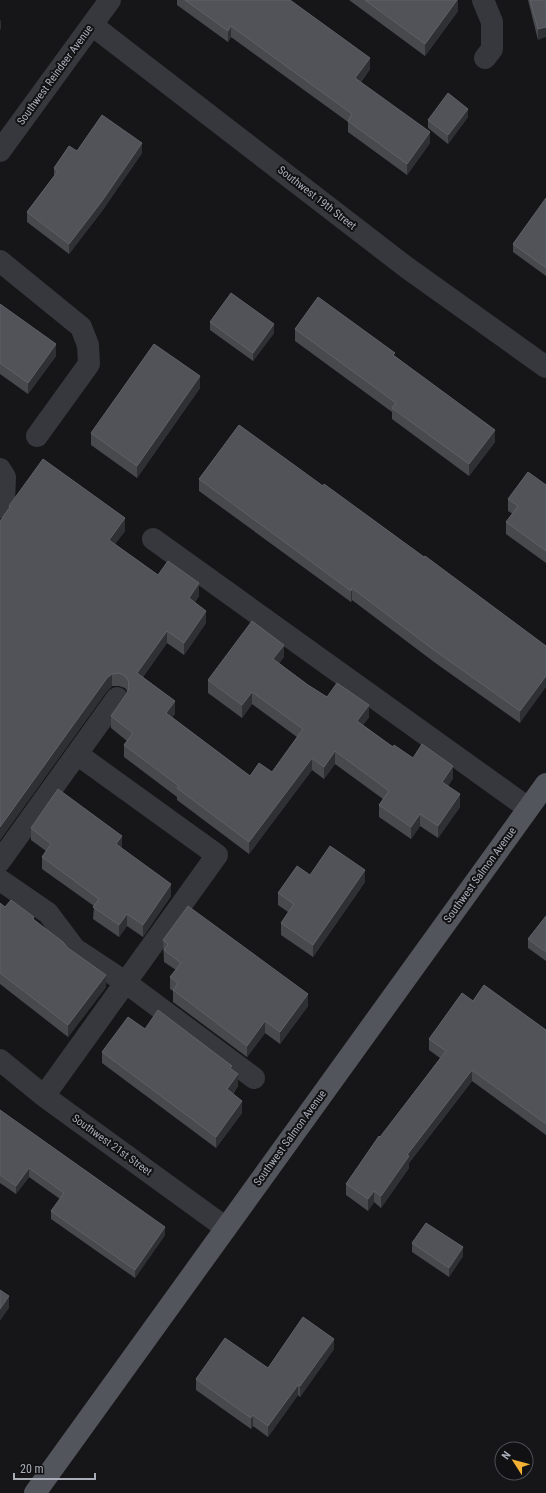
<svg xmlns="http://www.w3.org/2000/svg" width="546" height="1493" font-family="'Roboto Condensed',sans-serif">
<style>
.lines{fill:none;stroke-linecap:round;stroke-linejoin:round}
.minor{stroke:#37383d;stroke-width:22}
.major{stroke:#53555c;stroke-width:22}
.wall{fill:#47494d}
.shaded-wall{fill:#2f3033}
.building{fill:#525359;stroke:#5f6168}
.labels{text-anchor:middle;dominant-baseline:central;stroke-width:4;stroke-linejoin:round;paint-order:stroke}
.street-label{font-size:11px;fill:#a8adb8;stroke:#111113}
</style>
<rect width="100%" height="100%" fill="#161618"/>
<g class="lines">
<path class="minor" d="M 483,0 L 492,22 L 492,49 L 485,58
M 92,25 L 406,267 L 546,367
M 0,151 L 110,0
M 0,261 L 81,327 L 88,345 L 89,364 L 37,436
M 0,469 L 5,477 L 4,502 L 0,507
M 153,539 L 528,808
M 0,861 L 117,698
M 0,880 L 48,913 L 75,949 L 125,982 L 254,1078
M 0,1060 L 44,1096 L 226,1228
M 44,1096 L 217,855 L 77,754"/>
<path class="major" d="M 35,1493 L 546,784"/>
</g>
<path class="wall" d="M 177,0 L 290,0 L 370,69 L 361,82 L 430,143 L 407,175 L 348,132 L 348,122 L 231,37 L 228,42 L 177,5 Z
M 349,0 L 458,0 L 458,11 L 425,56 Z
M 528,0 L 546,0 L 538,40 Z
M 468,117 L 448,144 L 428,128 L 428,120 Z
M 77,151 L 142,153 L 102,211 L 69,254 L 27,222 L 27,212 L 54,176 L 54,168 Z
M 546,198 L 546,276 L 513,252 L 513,244 Z
M 0,304 L 56,356 L 28,394 L 0,374 Z
M 210,322 L 274,333 L 253,361 L 210,330 Z
M 295,329 L 395,356 L 495,442 L 469,476 L 392,419 L 392,412 L 295,341 Z
M 200,388 L 137,478 L 91,445 L 91,433 Z
M 199,479 L 323,486 L 546,646 L 520,723 L 434,662 L 352,600 L 351,602 L 199,491 Z
M 546,485 L 546,563 L 506,534 L 506,522 L 513,514 L 508,511 L 508,499 Z
M 9,506 L 125,531 L 115,544 L 158,575 L 199,596 L 195,602 L 206,623 L 184,655 L 167,643 L 143,677 L 175,714 L 172,717 L 250,776 L 272,772 L 297,737 L 252,704 L 242,718 L 208,693 L 208,680 L 284,657 L 279,663 L 308,685 L 327,697 L 369,717 L 363,725 L 393,747 L 413,758 L 453,778 L 448,786 L 460,807 L 438,838 L 420,826 L 411,839 L 379,817 L 379,805 L 383,799 L 335,764 L 324,779 L 312,770 L 249,854 L 177,800 L 177,797 L 124,757 L 124,745 L 127,741 L 111,728 L 111,716 L 128,692 L 125,688 L 119,686 L 112,686 L 107,691 L 0,840 L 0,521 L 9,509 Z
M 31,828 L 121,848 L 171,896 L 143,937 L 127,926 L 119,937 L 93,919 L 94,906 L 42,869 L 42,857 L 46,851 L 31,840 Z
M 310,875 L 365,882 L 313,957 L 281,935 L 281,923 L 288,912 L 278,905 L 278,893 Z
M 0,903 L 5,907 L 34,920 L 106,987 L 68,1037 L 0,984 Z
M 546,916 L 546,961 L 528,948 L 528,939 Z
M 163,940 L 308,1006 L 280,1044 L 265,1033 L 247,1057 L 173,1002 L 173,991 L 170,989 L 170,977 L 176,970 L 164,962 Z
M 473,1001 L 546,1030 L 546,1135 L 472,1081 L 409,1163 L 409,1168 L 381,1208 L 374,1202 L 368,1211 L 346,1195 L 346,1184 L 440,1058 L 429,1050 L 429,1039 Z
M 145,1029 L 232,1070 L 238,1086 L 233,1094 L 242,1113 L 216,1148 L 102,1063 L 102,1052 Z
M 0,1110 L 165,1235 L 135,1278 L 51,1219 L 51,1211 L 60,1199 L 29,1177 L 16,1194 L 0,1183 Z
M 412,1243 L 463,1256 L 449,1277 L 412,1252 Z
M 334,1349 L 300,1397 L 298,1395 L 268,1437 L 253,1426 L 251,1429 L 196,1390 L 196,1379 L 268,1368 Z"/>
<path class="shaded-wall" d="M 457,0 L 458,0 L 458,11 L 425,56 L 425,44 Z
M 1,20 L 1,29 L 0,30 L 0,21 Z
M 231,26 L 231,37 L 228,42 L 228,31 Z
M 546,27 L 546,37 L 538,40 L 538,29 Z
M 370,58 L 370,69 L 355,89 L 355,78 Z
M 468,109 L 468,117 L 448,144 L 448,135 Z
M 430,132 L 430,143 L 407,175 L 407,164 Z
M 142,143 L 142,153 L 102,211 L 69,254 L 69,244 Z
M 274,324 L 274,333 L 253,361 L 253,353 Z
M 56,344 L 56,356 L 28,394 L 28,383 Z
M 200,376 L 200,388 L 137,478 L 137,466 Z
M 495,430 L 495,442 L 469,476 L 469,464 Z
M 125,518 L 125,531 L 109,552 L 109,540 Z
M 199,583 L 199,596 L 189,610 L 189,598 Z
M 352,588 L 352,600 L 351,602 L 351,591 Z
M 206,611 L 206,623 L 184,655 L 184,643 Z
M 167,631 L 167,643 L 137,685 L 137,673 Z
M 284,645 L 284,657 L 273,671 L 273,659 Z
M 112,674 L 112,686 L 107,691 L 0,840 L 0,827 L 107,678 Z
M 546,676 L 546,687 L 520,723 L 520,711 Z
M 252,692 L 252,704 L 242,718 L 242,705 Z
M 175,701 L 175,714 L 166,725 L 166,713 Z
M 369,705 L 369,717 L 357,733 L 357,721 Z
M 335,751 L 335,764 L 324,779 L 324,767 Z
M 312,758 L 312,770 L 249,854 L 249,842 Z
M 453,766 L 453,778 L 442,794 L 442,782 Z
M 460,794 L 460,807 L 438,838 L 438,826 Z
M 420,814 L 420,826 L 411,839 L 411,827 Z
M 122,836 L 122,847 L 116,855 L 116,844 Z
M 365,870 L 365,882 L 313,957 L 313,945 Z
M 171,884 L 171,896 L 143,937 L 143,925 Z
M 127,914 L 127,926 L 119,937 L 119,925 Z
M 106,975 L 106,987 L 68,1037 L 68,1025 Z
M 308,994 L 308,1006 L 280,1044 L 280,1032 Z
M 265,1021 L 265,1033 L 247,1057 L 247,1046 Z
M 472,1070 L 472,1081 L 409,1163 L 409,1168 L 381,1208 L 381,1196 L 407,1155 Z
M 238,1074 L 238,1086 L 227,1101 L 227,1089 Z
M 242,1101 L 242,1113 L 216,1148 L 216,1137 Z
M 29,1168 L 29,1177 L 16,1194 L 16,1186 Z
M 374,1191 L 374,1202 L 368,1211 L 368,1199 Z
M 165,1227 L 165,1235 L 135,1278 L 135,1270 Z
M 463,1247 L 463,1256 L 449,1277 L 449,1268 Z
M 9,1296 L 9,1308 L 0,1321 L 0,1309 Z
M 334,1339 L 334,1349 L 300,1397 L 300,1386 Z
M 298,1385 L 298,1395 L 268,1437 L 268,1426 Z
M 253,1415 L 253,1426 L 251,1429 L 251,1418 Z"/>
<path class="building" d="M 185,0 L 290,0 L 370,58 L 355,78 L 430,132 L 407,164 L 348,121 L 352,114 L 231,26 L 228,31 Z
M 365,0 L 457,0 L 425,44 Z
M 530,0 L 546,0 L 546,27 L 538,29 Z
M 448,93 L 468,109 L 448,135 L 428,120 Z
M 102,115 L 142,143 L 102,201 L 69,244 L 27,212 L 58,171 L 54,168 L 69,146 L 77,151 Z
M 546,198 L 546,268 L 513,244 Z
M 231,293 L 274,324 L 253,353 L 210,322 Z
M 318,297 L 395,353 L 393,355 L 495,430 L 469,464 L 392,408 L 396,403 L 295,329 Z
M 0,304 L 56,344 L 28,383 L 0,363 Z
M 154,344 L 200,376 L 137,466 L 91,433 Z
M 239,425 L 323,486 L 324,484 L 424,557 L 425,556 L 546,646 L 546,676 L 520,711 L 434,650 L 352,588 L 351,591 L 199,479 Z
M 43,459 L 125,518 L 109,540 L 158,575 L 168,561 L 199,583 L 189,598 L 206,611 L 184,643 L 167,631 L 137,673 L 175,701 L 166,713 L 250,776 L 259,763 L 272,772 L 303,729 L 252,692 L 242,705 L 208,680 L 252,621 L 284,645 L 273,659 L 308,685 L 327,697 L 337,683 L 369,705 L 357,721 L 393,747 L 394,745 L 413,758 L 422,744 L 453,766 L 442,782 L 460,794 L 438,826 L 420,814 L 411,827 L 379,805 L 389,791 L 335,751 L 324,767 L 312,758 L 249,842 L 177,788 L 179,786 L 124,745 L 133,733 L 111,716 L 127,693 L 129,687 L 128,680 L 125,676 L 119,673 L 112,674 L 107,678 L 0,827 L 0,521 L 10,507 L 9,506 Z
M 528,472 L 546,485 L 546,551 L 506,522 L 518,506 L 508,499 Z
M 58,789 L 122,836 L 116,844 L 171,884 L 143,925 L 127,914 L 119,925 L 93,907 L 99,899 L 42,857 L 51,844 L 31,828 Z
M 330,846 L 365,870 L 313,945 L 281,923 L 294,904 L 278,893 L 297,866 L 310,875 Z
M 11,900 L 34,917 L 33,919 L 63,942 L 68,948 L 106,975 L 68,1025 L 0,973 L 0,903 L 5,907 Z
M 188,906 L 308,994 L 280,1032 L 265,1021 L 247,1046 L 173,990 L 178,983 L 170,977 L 181,963 L 164,950 L 168,944 L 163,940 Z
M 546,916 L 546,952 L 528,939 Z
M 484,985 L 546,1030 L 546,1124 L 472,1070 L 407,1155 L 409,1156 L 381,1196 L 374,1191 L 368,1199 L 346,1184 L 379,1136 L 380,1137 L 446,1051 L 429,1039 L 462,993 L 473,1001 Z
M 158,1010 L 232,1066 L 230,1068 L 238,1074 L 227,1089 L 242,1101 L 216,1137 L 102,1052 L 128,1017 L 145,1029 Z
M 0,1110 L 165,1227 L 135,1270 L 51,1211 L 64,1193 L 29,1168 L 16,1186 L 0,1175 Z
M 426,1223 L 463,1247 L 449,1268 L 412,1243 Z
M 0,1290 L 9,1296 L 0,1309 Z
M 303,1317 L 334,1339 L 300,1386 L 298,1385 L 268,1426 L 253,1415 L 251,1418 L 196,1379 L 225,1338 L 268,1368 Z"/>
<g class="labels">
<g class="street-label">
<text transform="translate(55 75) rotate(-54)">Southwest Reindeer Avenue</text>
<text transform="translate(317 198) rotate(38)">Southwest 19th Street</text>
<text transform="translate(480 875) rotate(-54)">Southwest Salmon Avenue</text>
<text transform="translate(290 1138) rotate(-54)">Southwest Salmon Avenue</text>
<text transform="translate(112 1145) rotate(36)">Southwest 21st Street</text>
</g>
</g>
<g transform="translate(514 1461) rotate(306)"><circle r="19" fill="#111113" stroke="#4d4f55"/>
<path d="M0-3L7 15L0 10L-7 15Z" fill="#f2b134"/>
<text y="-6" font-size="11" font-weight="bold" text-anchor="middle" fill="#a8adb8">N</text>
</g>
<path d="M14 1473v6h81v-6" fill="none" stroke="#a8adb8" stroke-width="2"/>
<text x="20" y="1473" font-size="12" fill="#a8adb8" stroke="#111113" stroke-width="3" paint-order="stroke">20 m</text>
</svg>
